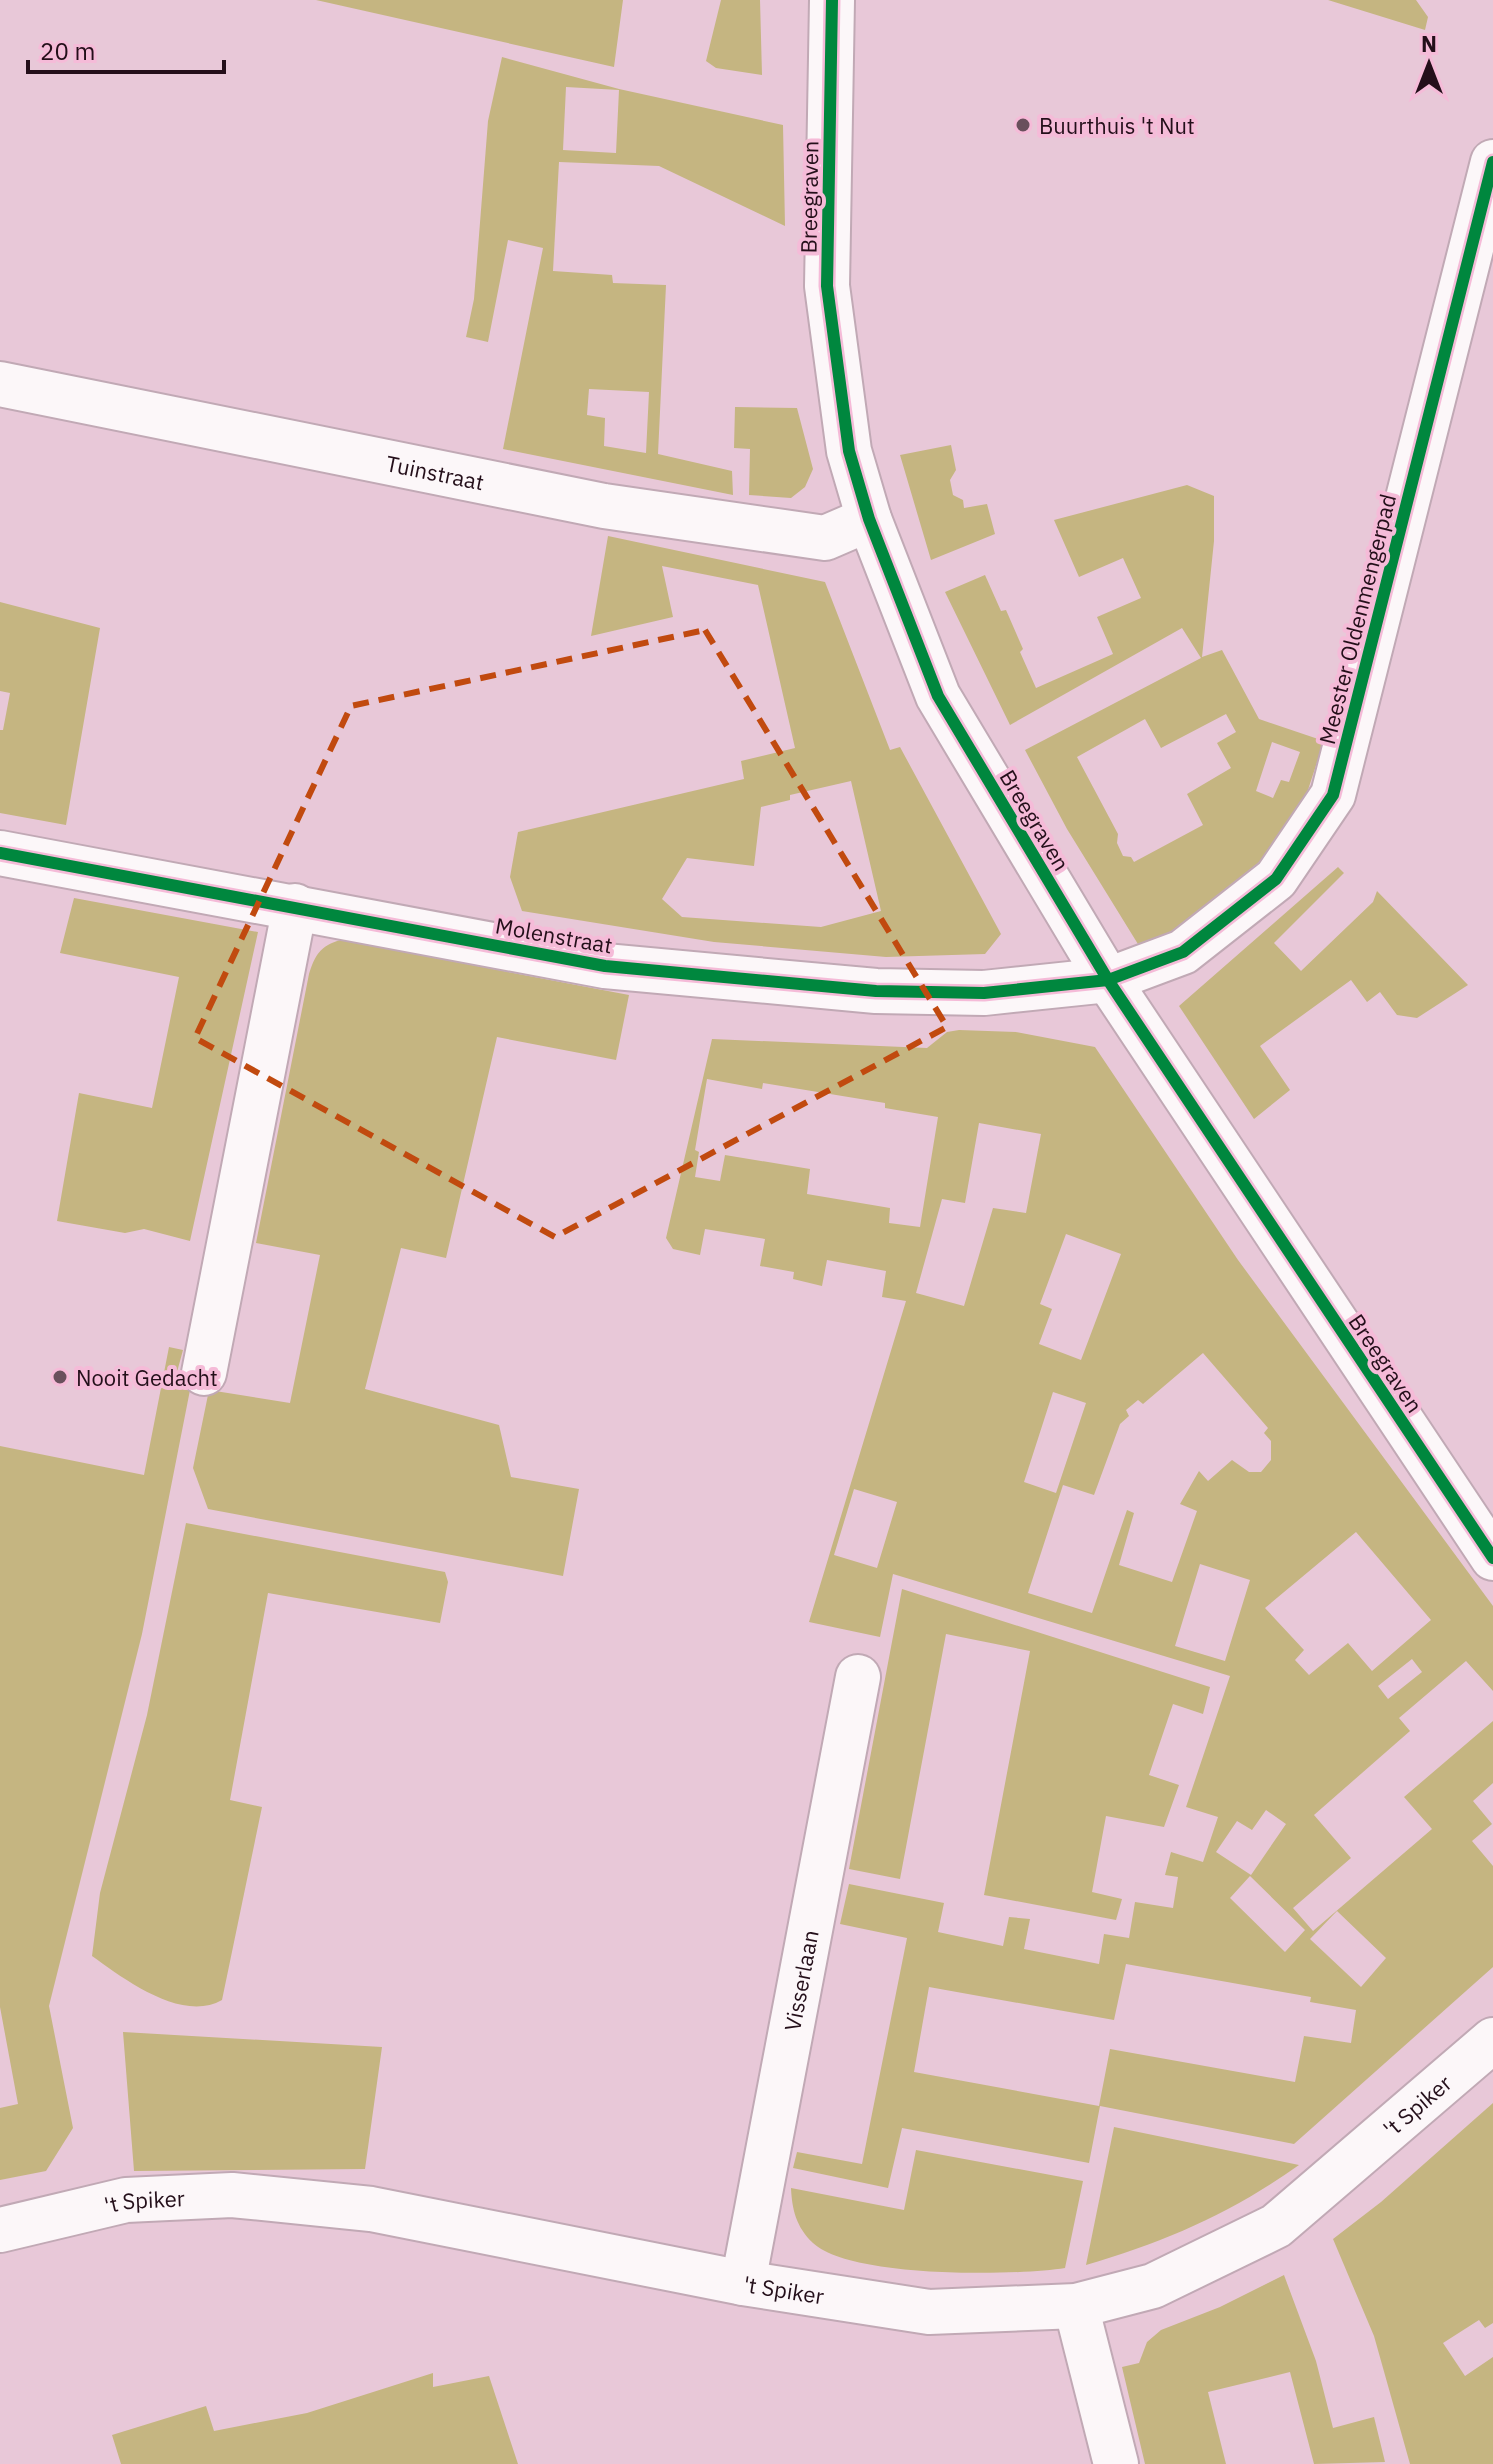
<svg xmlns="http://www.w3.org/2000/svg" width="1493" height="2464" font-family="'IBM Plex Sans',sans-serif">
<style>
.green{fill:#c5b581;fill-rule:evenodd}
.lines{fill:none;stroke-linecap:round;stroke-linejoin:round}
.minor-casing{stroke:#c1a9b5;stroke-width:48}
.minor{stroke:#fcf7f9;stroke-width:44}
.cycleway-casing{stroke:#f5bbd8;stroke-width:17}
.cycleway{stroke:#00873e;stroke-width:12}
.marked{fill:none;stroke:#c14a0f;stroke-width:6;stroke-dasharray:16 10;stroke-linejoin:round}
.poi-dot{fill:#69505c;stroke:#f5bbd8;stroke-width:3}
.labels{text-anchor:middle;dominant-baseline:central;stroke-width:8;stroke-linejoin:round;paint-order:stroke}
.poi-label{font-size:22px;fill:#240f1a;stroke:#f5bbd8;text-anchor:start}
.street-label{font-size:22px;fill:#240f1a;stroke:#f5bbd8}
</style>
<rect width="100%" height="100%" fill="#e8c8d8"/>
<path class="green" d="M 316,0 L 623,0 L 614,67 Z
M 721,0 L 760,0 L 762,75 L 716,68 L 706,61 Z
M 1328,0 L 1416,0 L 1428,17 L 1425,30 Z
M 502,57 L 619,89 L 783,125 L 785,226 L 659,166 L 559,162 L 553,271 L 612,275 L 613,283 L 666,285 L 658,454 L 732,471 L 733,495 L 503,449 L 543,248 L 508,240 L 488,342 L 466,337 L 474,299 L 488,121 ZM 566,87 L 619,90 L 616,153 L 563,150 ZM 589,389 L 649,392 L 646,453 L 604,446 L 605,418 L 587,415 Z
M 735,407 L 797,408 L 813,469 L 805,487 L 791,498 L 749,495 L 750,449 L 734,448 Z
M 951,445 L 956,470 L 950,480 L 953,495 L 963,500 L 964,508 L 987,504 L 995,534 L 931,560 L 900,455 Z
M 1187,485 L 1214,496 L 1214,541 L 1202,657 L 1222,650 L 1259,719 L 1324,741 L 1306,796 L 1262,860 L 1149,949 L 1141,949 L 1067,829 L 1025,750 L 1201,658 L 1182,628 L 1010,725 L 945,592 L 985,575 L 1001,611 L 1006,610 L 1023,649 L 1020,652 L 1036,688 L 1113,654 L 1097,617 L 1141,598 L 1123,558 L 1079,577 L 1054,520 ZM 1226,714 L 1236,732 L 1217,743 L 1231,768 L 1187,794 L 1203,825 L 1134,862 L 1131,857 L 1123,856 L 1117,843 L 1118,834 L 1077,757 L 1145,719 L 1161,748 ZM 1272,742 L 1300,752 L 1289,782 L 1281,780 L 1273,798 L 1256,791 Z
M 608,536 L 825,582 L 890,750 L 900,747 L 1001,934 L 985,954 L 886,957 L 714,942 L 522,911 L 510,877 L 518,832 L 744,779 L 741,761 L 795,748 L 758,585 L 662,566 L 673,617 L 591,636 ZM 851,781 L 881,911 L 821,927 L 682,917 L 662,899 L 687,858 L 754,866 L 761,807 L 790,800 L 790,795 Z
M 0,602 L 100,628 L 66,825 L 0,813 L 0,730 L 3,730 L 10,693 L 0,691 Z
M 1338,867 L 1344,873 L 1274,943 L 1301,971 L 1373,902 L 1377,891 L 1468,985 L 1417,1018 L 1397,1015 L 1380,992 L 1367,1002 L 1351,980 L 1260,1046 L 1290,1090 L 1254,1119 L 1179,1006 Z
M 74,898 L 258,932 L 190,1241 L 144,1229 L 125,1233 L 57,1221 L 79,1093 L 152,1108 L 179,977 L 60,953 Z
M 340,940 L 629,995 L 616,1060 L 497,1037 L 446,1258 L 401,1248 L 365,1389 L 499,1425 L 511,1477 L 579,1489 L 563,1576 L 208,1509 L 193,1468 L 209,1390 L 290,1403 L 320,1255 L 256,1243 L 309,974 C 315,955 320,946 340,940 Z
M 959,1030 L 1016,1032 L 1095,1047 L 1238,1260 L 1493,1606 L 1493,1691 L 1466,1661 L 1399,1718 L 1410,1731 L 1314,1815 L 1351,1858 L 1293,1908 L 1313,1931 L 1432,1829 L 1404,1797 L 1493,1721 L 1493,1783 L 1473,1801 L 1492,1824 L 1472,1841 L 1493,1866 L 1493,1967 L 1294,2144 L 1100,2106 L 1089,2163 L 902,2128 L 888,2188 L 793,2168 L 797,2152 L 862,2164 L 907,1938 L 840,1924 L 849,1884 L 944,1903 L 938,1932 L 1003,1946 L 1009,1917 L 1030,1919 L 1024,1949 L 1099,1964 L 1104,1934 L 1129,1938 L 1135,1902 L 1173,1908 L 1178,1877 L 1165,1875 L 1171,1852 L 1203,1862 L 1218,1817 L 1186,1807 L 1230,1676 L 893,1574 L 880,1637 L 809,1622 L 906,1301 L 882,1297 L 886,1271 L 827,1260 L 822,1286 L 793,1279 L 794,1272 L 760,1266 L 765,1239 L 705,1229 L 700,1255 L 673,1249 L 666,1238 L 712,1039 L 927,1048 L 947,1032 ZM 707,1079 L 762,1089 L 763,1083 L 885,1103 L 885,1108 L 938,1117 L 920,1227 L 889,1223 L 890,1208 L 807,1194 L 810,1169 L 725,1155 L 720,1181 L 695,1177 L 699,1152 L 695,1150 ZM 979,1123 L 1041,1134 L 1026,1213 L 993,1208 L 964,1306 L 916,1293 L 942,1199 L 965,1203 ZM 1066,1234 L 1121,1254 L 1081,1360 L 1039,1344 L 1052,1309 L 1040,1304 ZM 1203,1353 L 1268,1428 L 1264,1433 L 1271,1441 L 1271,1460 L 1261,1472 L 1249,1472 L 1232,1460 L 1208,1481 L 1199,1471 L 1180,1504 L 1197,1511 L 1172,1582 L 1119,1565 L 1134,1513 L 1127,1510 L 1092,1613 L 1028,1593 L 1063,1485 L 1094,1495 L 1120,1424 L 1129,1416 L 1126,1410 L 1138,1400 L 1143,1404 ZM 1053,1392 L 1086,1403 L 1056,1493 L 1024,1482 ZM 854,1489 L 897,1502 L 877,1568 L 834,1555 ZM 1356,1532 L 1431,1620 L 1372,1671 L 1348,1643 L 1309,1675 L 1295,1660 L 1304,1650 L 1265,1608 ZM 1200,1564 L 1250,1580 L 1225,1661 L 1175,1646 ZM 1412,1659 L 1422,1672 L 1388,1699 L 1378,1686 ZM 1266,1810 L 1286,1824 L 1251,1875 L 1216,1852 L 1237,1821 L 1252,1830 ZM 1250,1876 L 1305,1930 L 1285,1952 L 1230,1898 ZM 1337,1911 L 1386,1958 L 1361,1987 L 1310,1939 ZM 1126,1964 L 1311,1997 L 1310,2002 L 1356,2010 L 1351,2043 L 1304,2036 L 1295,2082 L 1110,2049 L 1099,2106 L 914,2072 L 929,1987 L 1114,2020 Z
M 169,1347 L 183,1350 L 177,1372 L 180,1381 L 191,1385 L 142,1634 L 49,2006 L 73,2128 L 46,2171 L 0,2180 L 0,2108 L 18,2104 L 0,2007 L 0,1446 L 144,1475 Z
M 186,1523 L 445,1572 L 448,1582 L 440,1623 L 268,1593 L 230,1800 L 262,1807 L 222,2000 C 182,2023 124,1979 92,1956 L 100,1893 L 147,1715 Z
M 902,1589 L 1210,1687 L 1203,1714 L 1173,1704 L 1149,1775 L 1179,1785 L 1164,1827 L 1106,1816 L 1092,1892 L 1122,1899 L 1116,1920 L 984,1895 L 1030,1651 L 946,1634 L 900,1879 L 849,1869 Z
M 123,2032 L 382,2047 L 365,2169 L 134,2171 Z
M 1493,2103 L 1493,2323 L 1485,2328 L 1479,2320 L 1443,2343 L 1465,2376 L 1493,2357 L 1493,2464 L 1410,2464 L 1374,2336 L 1333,2239 L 1381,2202 Z
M 1114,2127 L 1299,2165 C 1232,2213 1165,2242 1086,2265 Z
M 916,2150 L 1083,2181 L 1065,2268 C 1014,2276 850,2278 813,2243 C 796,2227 792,2209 791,2188 L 904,2210 Z
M 1284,2275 L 1316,2361 L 1333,2428 L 1374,2417 L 1385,2462 L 1314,2464 L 1290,2372 L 1208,2392 L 1226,2464 L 1145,2464 L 1122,2367 L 1139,2363 L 1147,2342 L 1161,2330 L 1220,2307 Z
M 433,2373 L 433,2387 L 489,2376 L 518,2464 L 121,2464 L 112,2435 L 206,2406 L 214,2431 L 307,2413 Z"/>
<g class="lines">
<defs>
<g id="minor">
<path d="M 832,0 L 827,286 L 849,451 L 869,519 L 938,696 L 1108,980 L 1493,1558"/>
<path id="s1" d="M 0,384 L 604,506 L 825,538 L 869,519"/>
<path d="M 0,853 L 605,966 L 876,991 L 984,993 L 1108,980 L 1183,952 L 1276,879 L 1333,795 L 1493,162"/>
<path d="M 204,1373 L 295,906"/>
<path id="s2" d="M 0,2230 L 126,2200 L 232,2195 L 371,2209 L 743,2283 L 929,2312 L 1076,2306 L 1153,2286 L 1276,2226 L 1493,2040"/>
<path id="s3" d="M 743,2283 L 858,1677"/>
<path d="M 1076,2306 L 1116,2464"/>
</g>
</defs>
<use href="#minor" class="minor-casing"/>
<use href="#minor" class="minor"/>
<defs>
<path id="cycleway" d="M 832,0 L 827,286 L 849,451 L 869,519 L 938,696 L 1108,980 L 1493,1558
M 0,853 L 605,966 L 876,991 L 984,993 L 1108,980 L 1183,952 L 1276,879 L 1333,795 L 1493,162"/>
</defs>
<use href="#cycleway" class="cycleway-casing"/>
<use href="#cycleway" class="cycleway"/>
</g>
<path class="marked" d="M 705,630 L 947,1027 L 555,1237 L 195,1038 L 351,706 Z"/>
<g class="poi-dot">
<circle cx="1023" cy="125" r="8"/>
<circle cx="60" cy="1377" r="8"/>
</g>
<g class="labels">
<g class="poi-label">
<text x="1039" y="125">Buurthuis 't Nut</text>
<text x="76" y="1377">Nooit Gedacht</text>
</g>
<g class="street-label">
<text transform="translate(809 197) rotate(-89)">Breegraven</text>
<text stroke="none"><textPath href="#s1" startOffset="444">Tuinstraat</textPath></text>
<text transform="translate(1357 619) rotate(-76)">Meester Oldenmengerpad</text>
<text transform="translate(1035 820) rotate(59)">Breegraven</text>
<text transform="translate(554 935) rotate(10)">Molenstraat</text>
<text transform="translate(1386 1363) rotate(56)">Breegraven</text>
<text stroke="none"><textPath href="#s3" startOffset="308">Visserlaan</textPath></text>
<text stroke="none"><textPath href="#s2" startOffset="1492">'t Spiker</textPath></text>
<text stroke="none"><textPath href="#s2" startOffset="148">'t Spiker</textPath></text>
<text stroke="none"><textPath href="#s2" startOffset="796">'t Spiker</textPath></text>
</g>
</g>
<g transform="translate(1429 64)" stroke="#f5bbd8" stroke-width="6" paint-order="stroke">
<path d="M0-6L14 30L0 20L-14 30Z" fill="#240f1a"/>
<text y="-12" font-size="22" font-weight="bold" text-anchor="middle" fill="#240f1a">N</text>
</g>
<path d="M28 60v12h196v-12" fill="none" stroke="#240f1a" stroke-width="4"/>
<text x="40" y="60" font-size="24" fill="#240f1a" stroke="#f5bbd8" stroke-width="6" paint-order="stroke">20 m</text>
</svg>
